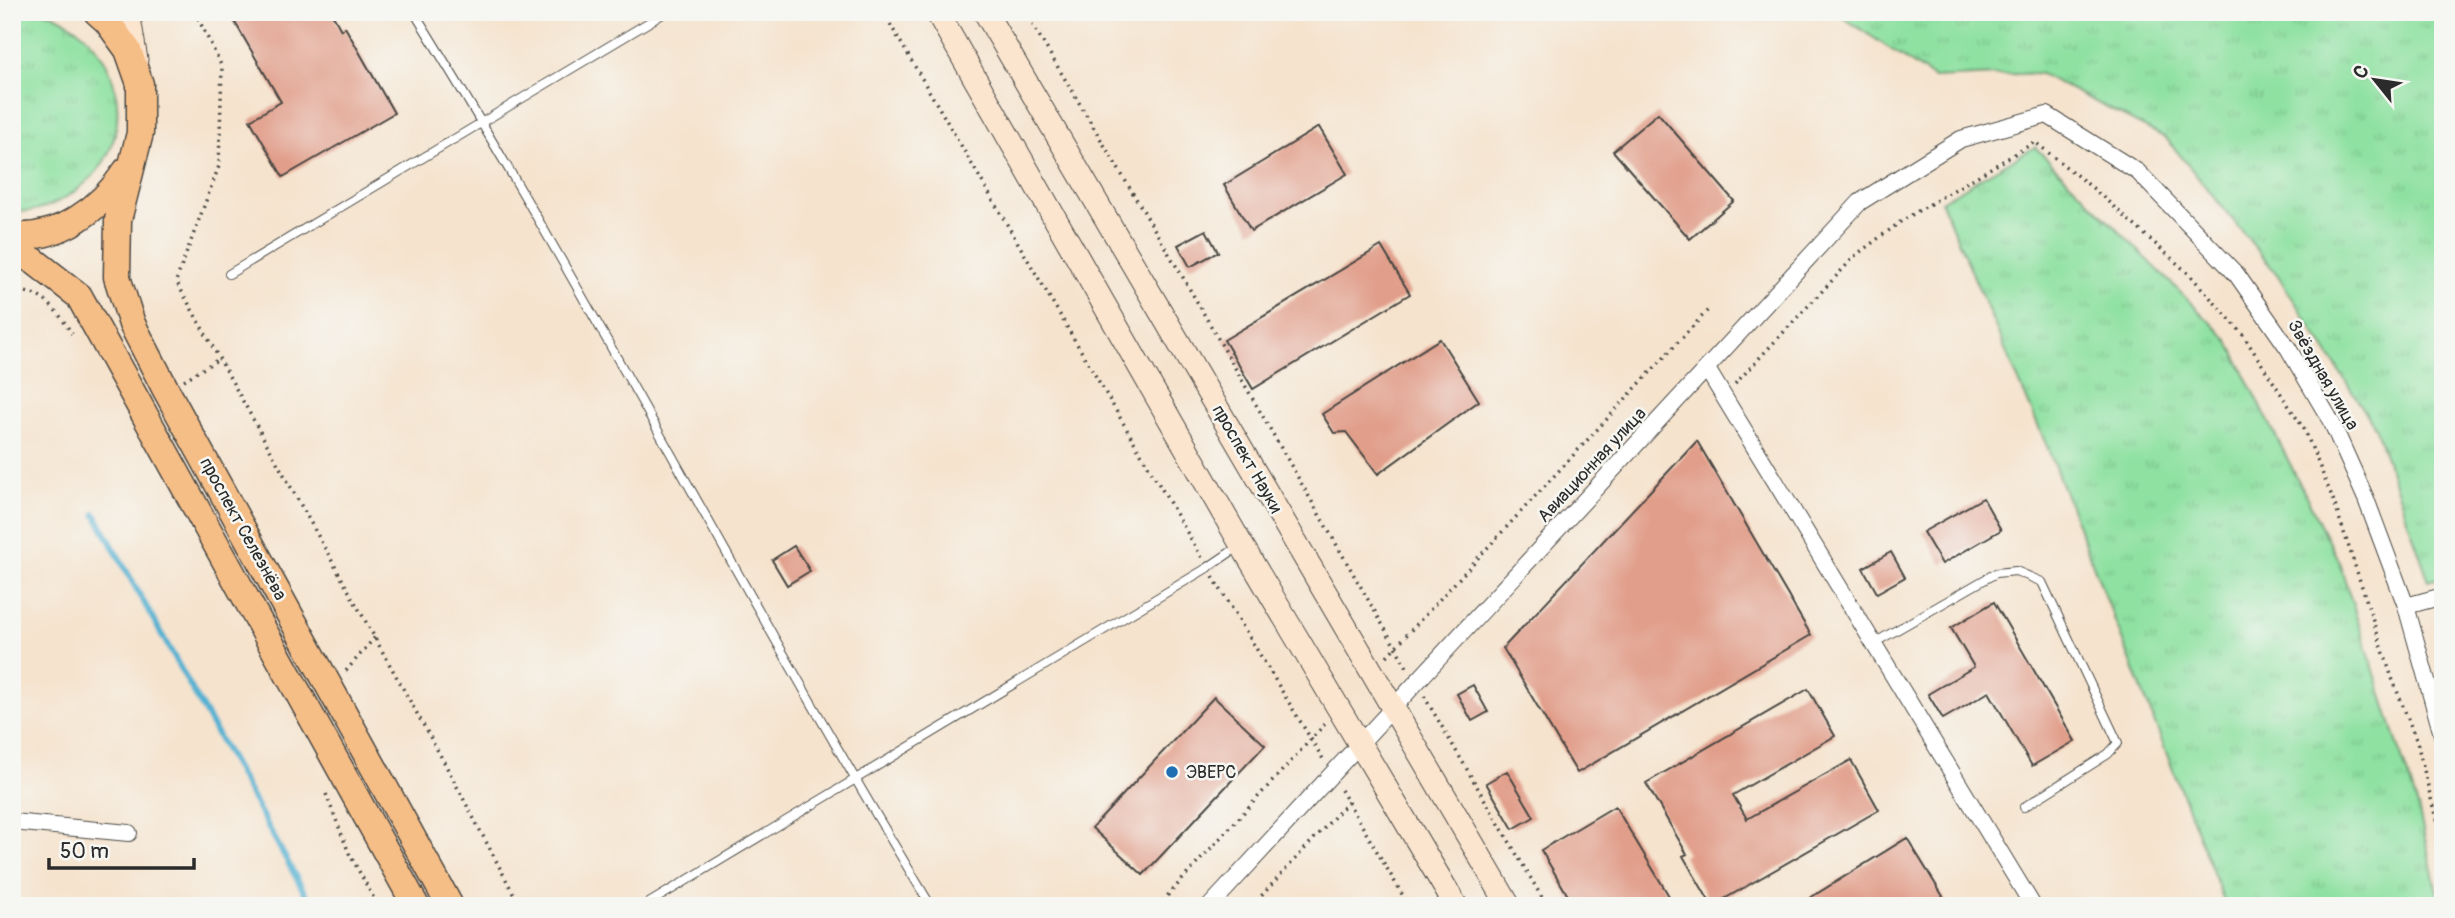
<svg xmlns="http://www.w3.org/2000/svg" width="2455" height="918" font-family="Pangolin,sans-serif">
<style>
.grass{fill:url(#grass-tufts);stroke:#5c8666;stroke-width:2}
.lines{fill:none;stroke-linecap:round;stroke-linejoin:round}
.stream{stroke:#53b1d1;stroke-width:6}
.building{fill:#e19e8a}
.lane-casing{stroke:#494743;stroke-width:10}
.street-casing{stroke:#494743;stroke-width:18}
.secondary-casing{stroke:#494743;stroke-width:25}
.primary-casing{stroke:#494743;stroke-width:29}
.path{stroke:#494743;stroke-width:3.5;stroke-dasharray:2 5;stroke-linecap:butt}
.lane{stroke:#fff;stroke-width:8}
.street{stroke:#fff;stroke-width:16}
.secondary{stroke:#fbe5cf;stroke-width:23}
.primary{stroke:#f6be87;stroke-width:26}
.poi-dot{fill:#1f6fb2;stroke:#f6f6f2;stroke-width:2.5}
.labels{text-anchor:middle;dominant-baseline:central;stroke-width:5;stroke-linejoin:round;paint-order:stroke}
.street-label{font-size:18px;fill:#2b2b2b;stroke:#f6f6f2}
.poi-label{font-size:18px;fill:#2b2b2b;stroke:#f6f6f2;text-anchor:start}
</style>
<defs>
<pattern id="grass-tufts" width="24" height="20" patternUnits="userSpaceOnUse" patternTransform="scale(1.75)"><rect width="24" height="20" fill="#8ee1a1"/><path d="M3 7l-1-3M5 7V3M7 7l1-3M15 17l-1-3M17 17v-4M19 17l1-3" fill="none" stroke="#7bc18b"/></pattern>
</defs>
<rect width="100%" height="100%" fill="#f6f6f2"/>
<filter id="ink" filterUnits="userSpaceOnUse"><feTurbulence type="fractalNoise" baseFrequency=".0143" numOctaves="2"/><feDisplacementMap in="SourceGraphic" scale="14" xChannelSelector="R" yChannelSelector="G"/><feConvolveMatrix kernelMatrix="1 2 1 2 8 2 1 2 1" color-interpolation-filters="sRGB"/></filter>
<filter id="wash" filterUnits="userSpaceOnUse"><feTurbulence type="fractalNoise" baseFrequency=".00686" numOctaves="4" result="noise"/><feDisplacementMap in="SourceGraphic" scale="28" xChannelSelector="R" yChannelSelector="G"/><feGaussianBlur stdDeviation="1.57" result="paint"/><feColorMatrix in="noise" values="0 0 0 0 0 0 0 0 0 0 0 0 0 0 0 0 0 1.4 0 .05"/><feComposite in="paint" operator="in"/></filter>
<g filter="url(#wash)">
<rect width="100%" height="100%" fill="#f5e3cd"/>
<path class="grass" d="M 12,12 C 23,12 34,11 44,12 C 57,14 67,22 77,29 C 118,59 130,120 103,163 C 93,179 78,190 63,199 C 49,207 29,214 12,211 Z
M 1835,12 L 2443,12 L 2443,577 L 2429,581 L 2375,427 L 2277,274 L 2166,138 L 2039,73 L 1934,78 Z
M 2035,147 L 2228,340 L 2339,562 L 2418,807 L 2440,906 L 2226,906 L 2046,444 L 1941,201 Z"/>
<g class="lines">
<path class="stream" d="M 95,514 L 312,906"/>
</g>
<g id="blocks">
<path class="building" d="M 229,12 L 331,12 L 341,30 L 345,27 L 394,113 L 283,177 L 250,120 L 281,102 Z
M 1658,113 L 1734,201 L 1690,239 L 1613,151 Z
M 1319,127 L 1347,174 L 1251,231 L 1224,185 Z
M 1206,230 L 1218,252 L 1190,267 L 1178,245 Z
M 1381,246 L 1410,294 L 1253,389 L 1224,340 Z
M 1440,339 L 1479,401 L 1378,474 L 1346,432 L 1334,433 L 1322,414 Z
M 1697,441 L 1811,635 L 1577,773 L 1503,648 Z
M 1983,498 L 2001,530 L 1942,564 L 1923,532 Z
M 794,546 L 810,571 L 787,585 L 772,560 Z
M 1891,552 L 1905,577 L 1877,593 L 1863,568 Z
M 1994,602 L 2075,741 L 2032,766 L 1989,692 L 1943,719 L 1928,694 L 1974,667 L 1951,628 Z
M 1473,685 L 1488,712 L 1472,721 L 1457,694 Z
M 1808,689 L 1835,736 L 1733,795 L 1747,819 L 1851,760 L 1879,810 L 1712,906 L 1683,856 L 1687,854 L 1646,783 Z
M 1214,697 L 1265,745 L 1143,875 L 1092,828 Z
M 1507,771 L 1534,817 L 1513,829 L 1486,783 Z
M 1615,806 L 1675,906 L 1574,906 L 1541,850 Z
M 1907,838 L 1949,906 L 1797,906 Z"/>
</g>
</g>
<g filter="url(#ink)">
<use href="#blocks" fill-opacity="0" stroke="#494743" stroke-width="2"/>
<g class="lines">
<defs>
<path id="lane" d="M 414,12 C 596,305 752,612 931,906
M 229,274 L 666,12
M 1874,643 L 1996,573 L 2016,571 L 2042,582 L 2118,743 L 2108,754 L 2024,807
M 644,906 L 1207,568 L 1241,545"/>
<path id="street" d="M 1707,369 L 2033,906
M 2406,606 L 2443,596
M 12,822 L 129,833
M 1210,906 L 1860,202 L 1961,139 L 2047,115 L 2138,172 L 2237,275 L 2288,348 L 2332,423 L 2366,499 L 2406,606 L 2443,738"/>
<path id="secondary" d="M 128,12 L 136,60
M 937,12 L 1241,544 L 1456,906
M 985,12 L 1509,906"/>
<path id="primary" d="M 97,12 L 107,21 L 128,50 L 140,84 L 140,133 L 118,220 L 117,277 L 132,324 L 166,390 L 450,906
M 12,236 C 60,240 101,208 126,171
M 12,249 L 34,261 L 79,296 L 416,906"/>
</defs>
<use href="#lane" class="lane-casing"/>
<use href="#street" class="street-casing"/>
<use href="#secondary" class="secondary-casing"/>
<use href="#primary" class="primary-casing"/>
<path class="path" d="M 195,12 L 222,67 L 219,166 L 176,281 L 444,762 L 520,906
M 883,12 L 1202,558
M 1025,12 L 1181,274 L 1408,669
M 12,291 C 43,290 57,310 72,334
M 184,380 L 219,359
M 1735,384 L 1856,255 L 1903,220 L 2035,142 L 2095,190 L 2189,274 L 2241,332 L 2305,431 L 2333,499 L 2392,678 L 2417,742 L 2443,847
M 1213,577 L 1323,759
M 1387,656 L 1708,310
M 346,671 L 375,637
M 1424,696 L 1547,906
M 1341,790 L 1409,906
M 326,794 L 349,853 L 378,906
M 1158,906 L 1325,724
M 1252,906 L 1348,802"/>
<use href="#lane" class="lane"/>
<use href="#street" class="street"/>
<use href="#secondary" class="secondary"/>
<use href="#primary" class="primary"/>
</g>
</g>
<circle class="poi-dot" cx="1172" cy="772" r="7"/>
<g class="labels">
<g class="street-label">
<text transform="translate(2323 375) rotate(60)">Звёздная улица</text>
<text transform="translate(1247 459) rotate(60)">проспект Науки</text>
<text transform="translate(1592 465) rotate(-47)">Авиационная улица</text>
<text transform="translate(243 529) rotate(61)">проспект Селезнёва</text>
</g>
<g class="poi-label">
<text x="1186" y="772">ЭВЕРС</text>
</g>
</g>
<rect width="2455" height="918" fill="none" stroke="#f6f6f2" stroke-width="42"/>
<g transform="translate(2375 80) rotate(300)" stroke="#f6f6f2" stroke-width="5" paint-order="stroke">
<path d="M0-5L12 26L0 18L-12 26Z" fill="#2b2b2b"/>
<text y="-10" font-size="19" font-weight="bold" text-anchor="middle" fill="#2b2b2b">С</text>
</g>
<path d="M49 858v10h145v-10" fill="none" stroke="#2b2b2b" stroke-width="3.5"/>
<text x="60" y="858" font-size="21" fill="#2b2b2b" stroke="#f6f6f2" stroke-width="5" paint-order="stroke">50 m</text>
</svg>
